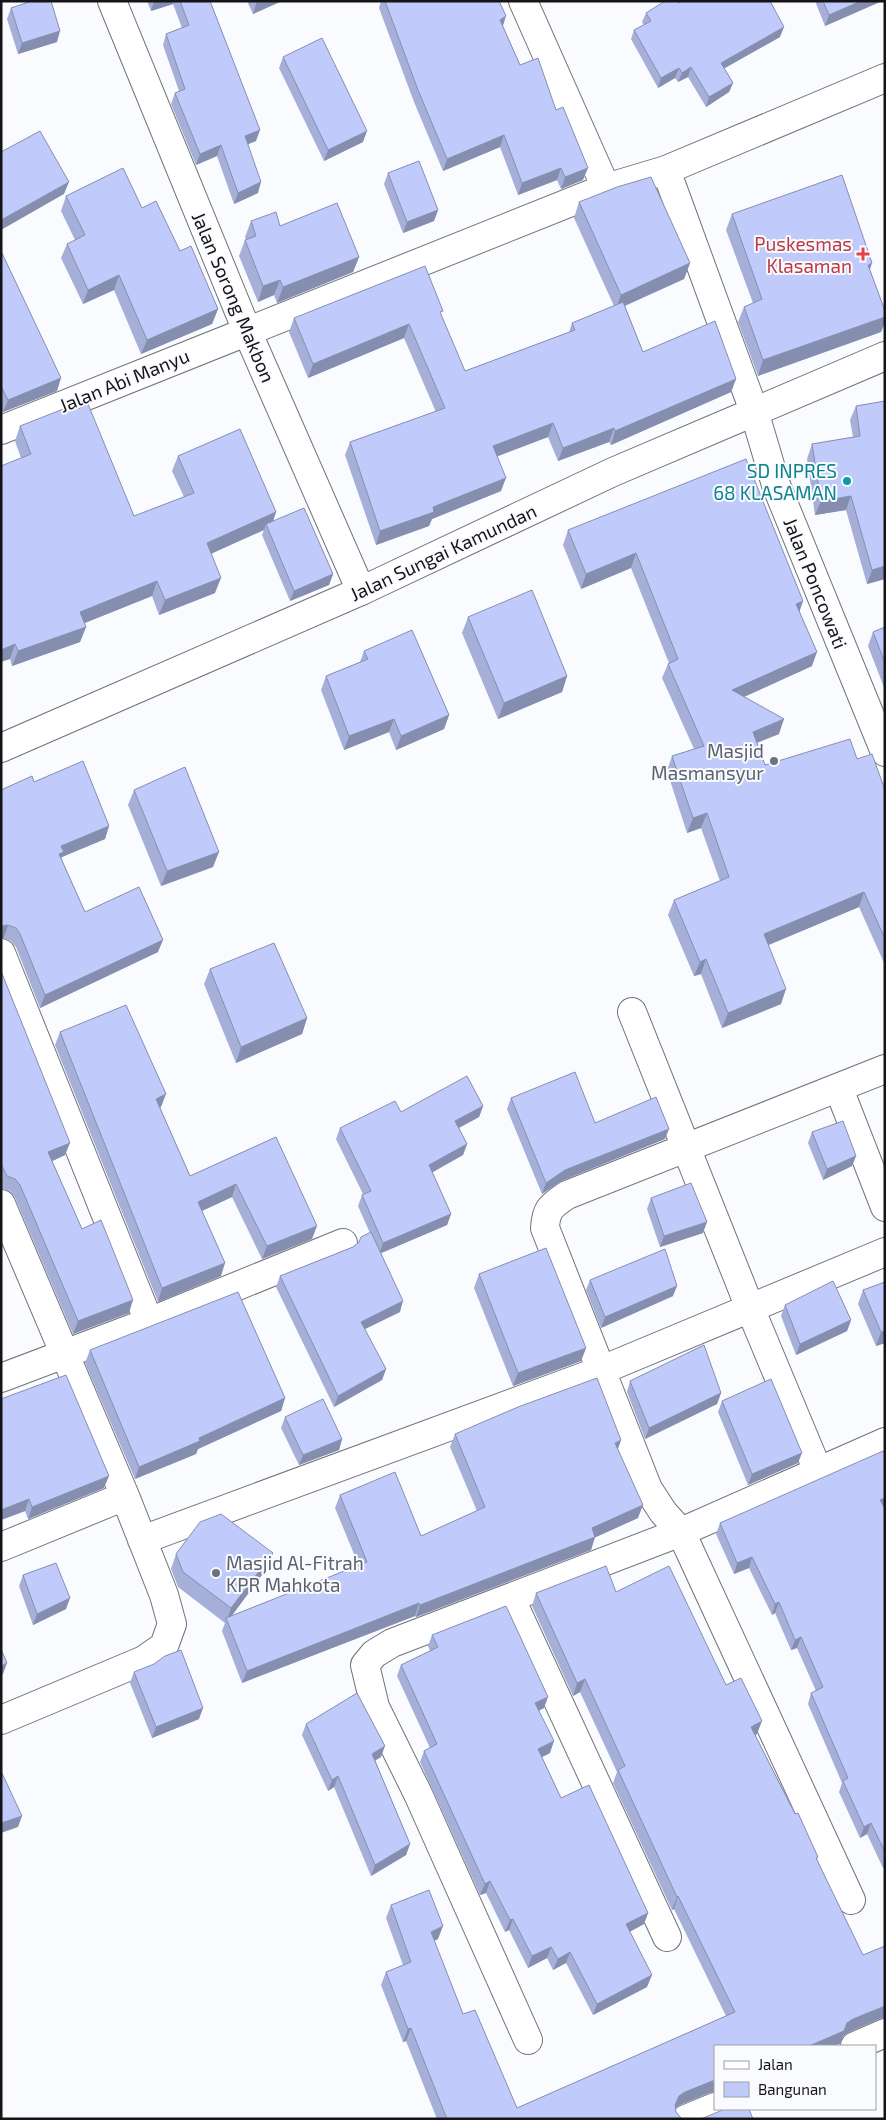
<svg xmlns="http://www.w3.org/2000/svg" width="886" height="2120" font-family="'Exo 2',sans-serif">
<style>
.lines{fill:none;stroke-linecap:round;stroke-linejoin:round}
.minor-casing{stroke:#707279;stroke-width:30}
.secondary-casing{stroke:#707279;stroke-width:30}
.trunk-casing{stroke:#707279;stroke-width:30}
.minor{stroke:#fff;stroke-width:28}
.secondary{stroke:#fff;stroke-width:28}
.trunk{stroke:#fff;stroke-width:28}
.wall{fill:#a5afd8}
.shaded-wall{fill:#868eb0}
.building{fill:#c0cbfb;stroke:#868eb0}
.health-dot{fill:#e0444e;stroke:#fafbfe;stroke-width:2}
.culture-dot{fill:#0f9aa8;stroke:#fafbfe;stroke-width:2}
.worship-dot{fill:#6b7280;stroke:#fafbfe;stroke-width:2}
.labels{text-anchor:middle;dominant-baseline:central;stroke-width:4;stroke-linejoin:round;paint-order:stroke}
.health-label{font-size:19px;fill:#be3a42;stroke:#fafbfe;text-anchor:end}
.street-label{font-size:19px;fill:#151518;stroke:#fafbfe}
.culture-label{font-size:19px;fill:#0d838f;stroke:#fafbfe;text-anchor:end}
.worship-label{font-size:19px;fill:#5b616d;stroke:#fafbfe;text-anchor:end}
</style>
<rect width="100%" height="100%" fill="#fafbfe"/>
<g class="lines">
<defs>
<path id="minor" d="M 523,1 L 606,188
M 666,170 L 754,411 L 776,485 L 885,752
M 1,430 L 606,188 L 666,170 L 885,78
M 1,953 L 149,1322
M 632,1012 L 750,1308 L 818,1471
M 839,1089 L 885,1207
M 1,1204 L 125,1496 L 164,1595 L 172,1624 L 164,1646 L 144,1660 L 1,1720
M 1,1378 L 149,1322 L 343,1243
M 142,1540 L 602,1370 L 885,1252
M 1,1547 L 125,1496
M 511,1599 L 667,1937
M 851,1900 L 681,1532 L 663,1512 L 648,1489 L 545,1228 C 546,1209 551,1206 567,1195 L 885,1069
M 528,2040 L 418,1794 L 375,1707 L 365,1665 L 374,1654 L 392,1643 L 681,1532 L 885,1442
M 855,2046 L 885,2033
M 686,2119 L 715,2107"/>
<path id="secondary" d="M 1,748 L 361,591"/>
<path id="trunk" d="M 112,1 L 247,331 L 361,591 L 613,472 L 885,356"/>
</defs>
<use href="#minor" class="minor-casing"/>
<use href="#secondary" class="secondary-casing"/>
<use href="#trunk" class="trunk-casing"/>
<use href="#minor" class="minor"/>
<use href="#secondary" class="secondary"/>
<use href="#trunk" class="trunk"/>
</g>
<path class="wall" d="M 147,1 L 210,1 L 256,141 L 248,144 L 258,193 L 234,204 L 217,156 L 196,165 L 171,104 L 175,93 L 179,91 L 163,45 L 166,34 L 182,28 L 173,4 L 151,11 Z
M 247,1 L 282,1 L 253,14 Z
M 381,1 L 499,1 L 503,26 L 520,65 L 556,110 L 583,180 L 561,189 L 557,180 L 518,195 L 500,147 L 443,171 L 414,102 L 379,8 Z
M 815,1 L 882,1 L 825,26 Z
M 679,3 L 780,37 L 724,68 L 733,83 L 729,92 L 706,107 L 688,77 L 678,82 L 675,78 L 658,88 L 631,39 L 634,30 L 644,25 L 642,22 L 646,13 Z
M 11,8 L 57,42 L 18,54 L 7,19 Z
M 283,57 L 363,142 L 324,161 L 279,68 Z
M 388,173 L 438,210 L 434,221 L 403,233 L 384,184 Z
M 66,196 L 142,208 L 180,251 L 218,309 L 212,324 L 141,354 L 114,290 L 83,304 L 61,258 L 67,244 L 75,240 L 61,211 Z
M 579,202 L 690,263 L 684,279 L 625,306 L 643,352 L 736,379 L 731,392 L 611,445 L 609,442 L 558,461 L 548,437 L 497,456 L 501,491 L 432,519 L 429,526 L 376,545 L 345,455 L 350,442 L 436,412 L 404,338 L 308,378 L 289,332 L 294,318 L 441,316 L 465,371 L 569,332 L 572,323 L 614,306 L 574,218 Z
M 732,214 L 870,270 L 885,311 L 885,322 L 881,332 L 758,376 L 738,322 L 744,307 L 753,303 L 726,230 Z
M 251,221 L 280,226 L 359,257 L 353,272 L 277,303 L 274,295 L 258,302 L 239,256 L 245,240 L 246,240 L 245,237 Z
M 1,251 L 57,391 L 3,412 L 1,409 Z
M 885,401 L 885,579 L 867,584 L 846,510 L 815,515 L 807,459 L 812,444 L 853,437 L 850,420 L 856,406 Z
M 20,426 L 134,516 L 184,497 L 172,471 L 178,456 L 276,512 L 273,521 L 333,574 L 329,585 L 290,601 L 262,535 L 264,530 L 211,553 L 215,593 L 159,615 L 152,596 L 84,623 L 86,627 L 80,642 L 12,666 L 10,659 L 21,458 L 15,441 Z
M 568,530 L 803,601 L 799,611 L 812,666 L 744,697 L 779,734 L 757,743 L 765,765 L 857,759 L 885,790 L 885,965 L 859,907 L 768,945 L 781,1004 L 722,1028 L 701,974 L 694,976 L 668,915 L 674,900 L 720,881 L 701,828 L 687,833 L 667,771 L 672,756 L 694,749 L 662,678 L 668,664 L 669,663 L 631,568 L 581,589 L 563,545 Z
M 468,617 L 567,676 L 562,692 L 498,719 L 462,633 Z
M 885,627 L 885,690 L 868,646 L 873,632 Z
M 364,651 L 449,715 L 444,729 L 396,750 L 389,732 L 344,750 L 321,690 L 326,676 L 360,662 Z
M 34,782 L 109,826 L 105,839 L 62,857 L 61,858 L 85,912 L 158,952 L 40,1008 L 16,947 L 11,941 L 4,938 Z
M 134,790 L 213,867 L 161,886 L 128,805 Z
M 210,969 L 307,1018 L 302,1034 L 236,1063 L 204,984 Z
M 1,971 L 65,1155 L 52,1161 L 82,1229 L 129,1313 L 73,1334 L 15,1198 L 10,1191 L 2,1189 L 1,1187 Z
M 60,1032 L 161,1107 L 160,1108 L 190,1176 L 276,1137 L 312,1239 L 262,1259 L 232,1197 L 202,1211 L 221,1276 L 158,1302 L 55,1045 Z
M 511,1098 L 595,1123 L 665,1139 L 561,1181 L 542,1194 L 507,1109 Z
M 483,1106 L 479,1117 L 459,1128 L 467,1144 L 463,1155 L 432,1172 L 451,1214 L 447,1225 L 381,1253 L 400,1312 L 364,1329 L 386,1369 L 382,1380 L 334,1407 L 276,1287 L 280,1276 L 353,1247 L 370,1233 L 358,1206 L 362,1195 L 363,1194 L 336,1139 L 340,1128 L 401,1112 Z
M 812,1132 L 856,1156 L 852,1166 L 823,1180 L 808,1143 Z
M 651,1198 L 703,1233 L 660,1247 L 647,1209 Z
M 479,1274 L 586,1348 L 581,1361 L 513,1386 L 474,1288 Z
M 590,1280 L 673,1296 L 601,1328 L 586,1290 Z
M 885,1282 L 885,1343 L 876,1346 L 858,1304 L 863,1290 Z
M 785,1305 L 851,1320 L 847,1331 L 796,1355 L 781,1316 Z
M 90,1350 L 285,1398 L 281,1411 L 198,1449 L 196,1454 L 135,1479 L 85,1363 Z
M 630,1381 L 721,1393 L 717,1404 L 645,1439 L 627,1392 Z
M 1,1399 L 104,1488 L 28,1519 L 25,1511 L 1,1520 Z
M 722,1401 L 798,1463 L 748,1485 L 718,1412 Z
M 285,1417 L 342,1439 L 339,1450 L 299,1465 L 281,1428 Z
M 455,1434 L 618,1449 L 638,1518 L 595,1537 L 591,1550 L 416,1617 L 415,1616 L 242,1683 L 222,1631 L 225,1623 L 178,1587 L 171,1569 L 176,1554 L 267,1568 L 231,1616 L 359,1566 L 335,1508 L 340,1495 L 421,1536 L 477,1511 L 450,1447 Z
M 885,1454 L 885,1507 L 884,1507 L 885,1509 L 885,1868 L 883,1868 L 867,1834 L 860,1838 L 839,1792 L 842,1783 L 808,1704 L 811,1693 L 816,1691 L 797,1648 L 791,1650 L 775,1613 L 772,1615 L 749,1568 L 734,1574 L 716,1534 L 720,1523 Z
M 23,1575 L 66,1609 L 33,1625 L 19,1586 Z
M 616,1592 L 726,1685 L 757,1734 L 755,1735 L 818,1857 L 817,1860 L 879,2019 L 849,2032 L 843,2036 L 840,2044 L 715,2046 L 709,2093 L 680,2105 L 676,2108 L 676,2112 L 681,2118 L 682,2119 L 437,2119 L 406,2041 L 403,2042 L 381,1985 L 386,1972 L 403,1965 L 386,1918 L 391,1905 L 438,1939 L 434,1941 L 463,2014 L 517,2108 L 726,2016 L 674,1909 L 672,1910 L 613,1783 L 617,1772 L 580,1692 L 573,1696 L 532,1606 L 536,1593 Z
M 432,1635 L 544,1708 L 539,1711 L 550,1753 L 542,1757 L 561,1798 L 648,1913 L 644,1924 L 629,1932 L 647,1987 L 593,2015 L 566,1963 L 553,1970 L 547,1958 L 528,1968 L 509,1930 L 505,1932 L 486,1893 L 480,1895 L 420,1762 L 424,1751 L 430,1748 L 397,1676 L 401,1665 L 430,1651 L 428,1646 Z
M 134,1672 L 199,1719 L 152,1738 L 130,1683 Z
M 306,1724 L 381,1757 L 375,1760 L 410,1844 L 406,1855 L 371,1876 L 334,1787 L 328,1791 L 302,1735 Z"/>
<path class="shaded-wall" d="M 154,1 L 174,1 L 173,4 L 151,11 Z
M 257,1 L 282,1 L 253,14 Z
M 861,1 L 882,1 L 825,26 L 829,15 Z
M 506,16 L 502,29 L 500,20 Z
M 784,27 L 780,37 L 718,72 L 721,63 Z
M 60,31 L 57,42 L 18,54 L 22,43 Z
M 691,67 L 688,77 L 678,82 L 682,73 Z
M 679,68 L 675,78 L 658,88 L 661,78 Z
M 733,83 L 729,92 L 706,107 L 709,97 Z
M 260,130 L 256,141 L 241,147 L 245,136 Z
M 367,131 L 363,142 L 324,161 L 328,150 Z
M 504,135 L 500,147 L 443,171 L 447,159 Z
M 221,145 L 217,156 L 196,165 L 200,154 Z
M 561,168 L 557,180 L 518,195 L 522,183 Z
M 588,168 L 583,180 L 561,189 L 565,177 Z
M 69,182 L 64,194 L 1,230 L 1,220 Z
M 261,182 L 258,193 L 234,204 L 238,193 Z
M 438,210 L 434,221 L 403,233 L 407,222 Z
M 359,257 L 353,272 L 277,303 L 283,287 Z
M 690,263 L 684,279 L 615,310 L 621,295 Z
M 872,263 L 867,279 L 868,265 Z
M 119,275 L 114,290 L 83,304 L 88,290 Z
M 280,280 L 274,295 L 258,302 L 263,286 Z
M 218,309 L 212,324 L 141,354 L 147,340 Z
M 885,317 L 885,322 L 881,332 L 758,376 L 763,360 Z
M 409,324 L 404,338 L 308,378 L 313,364 Z
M 61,378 L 57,391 L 3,412 L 8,400 Z
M 736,379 L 731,392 L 611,445 L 615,431 Z
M 553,423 L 548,437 L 488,460 L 493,446 Z
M 614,428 L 609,442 L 558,461 L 563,448 Z
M 506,478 L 501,491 L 432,519 L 429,526 L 376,545 L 380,531 L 433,507 Z
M 851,496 L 846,510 L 815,515 L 821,501 Z
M 276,512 L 271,527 L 266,524 L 264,530 L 202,558 L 207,543 Z
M 636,553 L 631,568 L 581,589 L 586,574 Z
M 885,566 L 885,579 L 867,584 L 872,570 Z
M 333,574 L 329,585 L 290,601 L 294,591 Z
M 221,578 L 215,593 L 159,615 L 165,600 Z
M 157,581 L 152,596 L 75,627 L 80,612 Z
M 803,601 L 798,616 L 796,604 Z
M 86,627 L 80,642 L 12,666 L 18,651 Z
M 15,644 L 10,659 L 1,662 L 1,650 Z
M 817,652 L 812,666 L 726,705 L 732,690 Z
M 567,676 L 562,692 L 498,719 L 504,703 Z
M 449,715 L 444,729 L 396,750 L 401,736 Z
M 394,719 L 389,732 L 344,750 L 349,736 Z
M 784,719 L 779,734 L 748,746 L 753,732 Z
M 707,813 L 701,828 L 687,833 L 693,818 Z
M 109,826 L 105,839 L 62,857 L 59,864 L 55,866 L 61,846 Z
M 219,852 L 213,867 L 161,886 L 167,871 Z
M 864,892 L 859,907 L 759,949 L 764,934 Z
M 8,925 L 4,938 L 1,938 L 1,926 Z
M 163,940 L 158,952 L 40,1008 L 45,995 Z
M 706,959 L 701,974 L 694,976 L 700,962 Z
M 786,989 L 781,1004 L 722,1028 L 728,1013 Z
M 307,1018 L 302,1034 L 236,1063 L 241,1047 Z
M 166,1094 L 161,1107 L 151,1112 L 156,1099 Z
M 483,1106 L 479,1117 L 451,1132 L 455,1121 Z
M 669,1129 L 665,1139 L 561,1181 L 542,1194 L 546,1183 L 565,1170 Z
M 70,1143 L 65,1155 L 44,1165 L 48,1152 Z
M 467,1144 L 463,1155 L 426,1176 L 429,1165 Z
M 856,1156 L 852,1166 L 823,1180 L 827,1169 Z
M 236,1184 L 232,1197 L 193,1215 L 198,1202 Z
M 451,1214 L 447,1225 L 379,1254 L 383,1243 Z
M 707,1222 L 703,1233 L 660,1247 L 664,1236 Z
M 317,1226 L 312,1239 L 262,1259 L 267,1246 Z
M 225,1263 L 221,1276 L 158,1302 L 162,1288 Z
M 677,1286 L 673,1296 L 601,1328 L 605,1317 Z
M 133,1300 L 129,1313 L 73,1334 L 78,1321 Z
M 403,1301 L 400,1312 L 357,1333 L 361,1322 Z
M 851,1320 L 847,1331 L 796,1355 L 800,1344 Z
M 885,1331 L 885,1343 L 876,1346 L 881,1332 Z
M 586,1348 L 581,1361 L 513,1386 L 518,1373 Z
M 386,1369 L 382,1380 L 334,1407 L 338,1396 Z
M 721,1393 L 717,1404 L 645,1439 L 649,1428 Z
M 285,1398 L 281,1411 L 198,1449 L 196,1454 L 135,1479 L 139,1467 L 199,1438 Z
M 342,1439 L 339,1450 L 299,1465 L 303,1455 Z
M 621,1440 L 617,1452 L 615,1443 Z
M 802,1453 L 798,1463 L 748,1485 L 752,1474 Z
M 109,1476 L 104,1488 L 28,1519 L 32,1507 Z
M 885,1498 L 885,1507 L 876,1511 L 880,1500 Z
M 29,1499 L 25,1511 L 1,1520 L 1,1510 Z
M 643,1505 L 638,1518 L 594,1538 L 595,1537 L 591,1550 L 416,1617 L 420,1605 Z
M 273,1553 L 267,1568 L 228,1621 L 227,1620 L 231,1608 Z
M 752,1557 L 749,1568 L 734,1574 L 737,1563 Z
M 70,1598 L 66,1609 L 33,1625 L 37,1614 Z
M 779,1602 L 775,1613 L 772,1615 L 775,1604 Z
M 419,1603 L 415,1616 L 242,1683 L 247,1671 Z
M 801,1637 L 797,1648 L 791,1650 L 795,1640 Z
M 7,1663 L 3,1674 L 1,1675 L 1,1666 Z
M 585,1679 L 580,1692 L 573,1696 L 577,1683 Z
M 548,1697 L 544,1708 L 531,1714 L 535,1703 Z
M 203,1708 L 199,1719 L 152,1738 L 156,1727 Z
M 762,1721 L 757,1734 L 746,1740 L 751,1727 Z
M 554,1741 L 550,1753 L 534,1761 L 538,1749 Z
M 385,1746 L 381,1757 L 368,1765 L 372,1754 Z
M 338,1776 L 334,1787 L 328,1791 L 332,1780 Z
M 22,1816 L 18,1827 L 1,1833 L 1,1823 Z
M 871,1823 L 867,1834 L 860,1838 L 864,1827 Z
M 410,1844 L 406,1855 L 371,1876 L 375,1865 Z
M 490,1881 L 486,1893 L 480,1895 L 485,1884 Z
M 678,1896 L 674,1909 L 672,1910 L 677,1897 Z
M 648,1913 L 644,1924 L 622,1936 L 626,1924 Z
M 513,1919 L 509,1930 L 505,1932 L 510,1920 Z
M 443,1926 L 438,1939 L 426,1944 L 431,1932 Z
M 551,1947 L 547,1958 L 528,1968 L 532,1956 Z
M 570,1952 L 566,1963 L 553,1970 L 558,1959 Z
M 652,1975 L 647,1987 L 593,2015 L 597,2004 Z
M 885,2006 L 885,2018 L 879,2019 L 849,2032 L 843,2036 L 840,2044 L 834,2046 L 809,2046 L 853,2019 Z
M 411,2028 L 406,2041 L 403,2042 L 408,2029 Z
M 715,2080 L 715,2092 L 709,2093 L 680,2105 L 674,2109 L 671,2117 L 679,2096 L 685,2092 Z"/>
<path class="building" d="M 32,1 L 51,1 L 60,31 L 22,43 L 11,8 Z
M 180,1 L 210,1 L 260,130 L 245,136 L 261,182 L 238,193 L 221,145 L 200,154 L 175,93 L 185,89 L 166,34 L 189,25 Z
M 385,1 L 499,1 L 506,16 L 500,20 L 520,65 L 538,58 L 556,110 L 563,107 L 588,168 L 565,177 L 561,168 L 522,183 L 504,135 L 447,159 L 418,90 Z
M 665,1 L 678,1 L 679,3 L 682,1 L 770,1 L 784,27 L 721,63 L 733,83 L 709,97 L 691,67 L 682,73 L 679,68 L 661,78 L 634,30 L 651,21 L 646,13 Z
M 823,1 L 861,1 L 829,15 Z
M 322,38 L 367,131 L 328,150 L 283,57 Z
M 40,131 L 69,182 L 1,220 L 1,152 Z
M 419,161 L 438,210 L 407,222 L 388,173 Z
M 123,168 L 142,208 L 156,201 L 180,251 L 191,246 L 218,309 L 147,340 L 119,275 L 88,290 L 67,244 L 85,235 L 66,196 Z
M 842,175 L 872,263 L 868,265 L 885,311 L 885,317 L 763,360 L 744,307 L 762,299 L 732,214 Z
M 651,177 L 690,263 L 621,295 L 579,202 L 617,187 Z
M 337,203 L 359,257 L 283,287 L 280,280 L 263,286 L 245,240 L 256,236 L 251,221 L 276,212 L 280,226 Z
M 1,251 L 61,378 L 8,400 L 1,386 Z
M 425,266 L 443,311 L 440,312 L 465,371 L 575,330 L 572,323 L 623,302 L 643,352 L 715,321 L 736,379 L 615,431 L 614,428 L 563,448 L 553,423 L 493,446 L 506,478 L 433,507 L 434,512 L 380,531 L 350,442 L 445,408 L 409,324 L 313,364 L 294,318 Z
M 885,401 L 885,566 L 872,570 L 851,496 L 821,501 L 812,444 L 860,436 L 856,406 Z
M 76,404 L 78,409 L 88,404 L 134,516 L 194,493 L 178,456 L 240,429 L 276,512 L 207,543 L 221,578 L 165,600 L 157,581 L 80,612 L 86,627 L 18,651 L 15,644 L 1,650 L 1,466 L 31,454 L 20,426 Z
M 746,459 L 803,601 L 796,604 L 817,652 L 732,690 L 784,719 L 753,732 L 765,765 L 850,739 L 857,759 L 872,754 L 885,790 L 885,939 L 864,892 L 764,934 L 786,989 L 728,1013 L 706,959 L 700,962 L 674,900 L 729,877 L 707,813 L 693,818 L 672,756 L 704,746 L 668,664 L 678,659 L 636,553 L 586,574 L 568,530 Z
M 304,508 L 333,574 L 294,591 L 266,524 Z
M 532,590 L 567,676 L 504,703 L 468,617 Z
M 885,627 L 885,663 L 873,632 Z
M 412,630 L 449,715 L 401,736 L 394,719 L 349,736 L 326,676 L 368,659 L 364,651 Z
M 83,761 L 109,826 L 61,846 L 64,852 L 59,854 L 85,912 L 139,887 L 163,940 L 45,995 L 20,934 L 16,928 L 8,925 L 1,926 L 1,790 L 32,776 L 34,782 Z
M 185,767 L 219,852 L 167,871 L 134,790 Z
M 274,943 L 307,1018 L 241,1047 L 210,969 Z
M 1,971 L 70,1143 L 48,1152 L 82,1229 L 101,1220 L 133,1300 L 78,1321 L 20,1185 L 15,1179 L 7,1176 L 1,1164 Z
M 126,1005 L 166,1094 L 156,1099 L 190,1176 L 276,1137 L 317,1226 L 267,1246 L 236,1184 L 198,1202 L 225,1263 L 162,1288 L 60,1032 Z
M 575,1072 L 595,1123 L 656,1097 L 669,1129 L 565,1170 L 546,1183 L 511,1098 Z
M 467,1076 L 483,1106 L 455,1121 L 467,1144 L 429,1165 L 451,1214 L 383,1243 L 362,1195 L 371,1191 L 340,1128 L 395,1101 L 401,1112 Z
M 843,1121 L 856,1156 L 827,1169 L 812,1132 Z
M 691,1183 L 707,1222 L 664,1236 L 651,1198 Z
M 371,1232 L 403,1301 L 361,1322 L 386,1369 L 338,1396 L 280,1276 L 353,1247 L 359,1242 L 361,1237 Z
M 546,1248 L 586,1348 L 518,1373 L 479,1274 Z
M 665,1249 L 677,1286 L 605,1317 L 590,1280 Z
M 833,1281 L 851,1320 L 800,1344 L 785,1305 Z
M 885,1282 L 885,1331 L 881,1332 L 863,1290 Z
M 238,1292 L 285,1398 L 199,1438 L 200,1441 L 139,1467 L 90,1350 Z
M 704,1345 L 721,1393 L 649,1428 L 630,1381 Z
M 66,1375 L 109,1476 L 32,1507 L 29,1499 L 1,1510 L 1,1399 Z
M 597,1378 L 621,1440 L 615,1443 L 643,1505 L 592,1528 L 595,1537 L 420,1605 L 419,1603 L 247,1671 L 226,1618 L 367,1562 L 340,1495 L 395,1472 L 421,1536 L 485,1507 L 455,1434 L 518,1407 Z
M 771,1379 L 802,1453 L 752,1474 L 722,1401 Z
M 323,1399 L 342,1439 L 303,1455 L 285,1417 Z
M 883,1451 L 885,1454 L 885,1498 L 880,1500 L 885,1509 L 885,1852 L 871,1823 L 864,1827 L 843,1781 L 848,1778 L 811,1693 L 823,1687 L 801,1637 L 795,1640 L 779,1602 L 775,1604 L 752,1557 L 737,1563 L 720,1523 Z
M 221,1514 L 273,1553 L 231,1608 L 183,1572 L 176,1554 L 200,1522 Z
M 56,1563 L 70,1598 L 37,1614 L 23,1575 Z
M 606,1566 L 616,1592 L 669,1566 L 726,1685 L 741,1678 L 762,1721 L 751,1727 L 795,1814 L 798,1813 L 818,1857 L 816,1858 L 863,1955 L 885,1946 L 885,2006 L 853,2019 L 847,2023 L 844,2031 L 809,2046 L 715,2046 L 715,2080 L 685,2092 L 679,2096 L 675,2105 L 676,2112 L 681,2118 L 682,2119 L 447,2119 L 411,2028 L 408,2029 L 386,1972 L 411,1962 L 391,1905 L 429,1890 L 443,1926 L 431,1932 L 463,2014 L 475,2010 L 517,2108 L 735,2012 L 678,1896 L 677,1897 L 618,1770 L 625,1766 L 585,1679 L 577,1683 L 536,1593 Z
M 506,1606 L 548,1697 L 535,1703 L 554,1741 L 538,1749 L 561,1798 L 589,1785 L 648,1913 L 626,1924 L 652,1975 L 597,2004 L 570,1952 L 558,1959 L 551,1947 L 532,1956 L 513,1919 L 510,1920 L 490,1881 L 485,1884 L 424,1751 L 437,1744 L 401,1665 L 438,1647 L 432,1635 Z
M 1,1649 L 7,1663 L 1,1666 Z
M 181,1650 L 203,1708 L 156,1727 L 134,1672 L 154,1664 L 165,1656 Z
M 357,1693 L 385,1746 L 372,1754 L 410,1844 L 375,1865 L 338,1776 L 332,1780 L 306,1724 Z
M 1,1771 L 22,1816 L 1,1823 Z
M 725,2109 L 749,2109 L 753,2119 L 701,2119 Z"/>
<path class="health-dot" d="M860.5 246.5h5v5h5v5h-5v5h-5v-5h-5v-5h5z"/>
<circle class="culture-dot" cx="847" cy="481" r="5"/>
<g class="worship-dot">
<circle cx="774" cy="761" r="5"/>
<circle cx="216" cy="1573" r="5"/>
</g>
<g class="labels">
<g class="health-label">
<text x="852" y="243">Puskesmas<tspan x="852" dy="22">Klasaman</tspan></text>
</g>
<g class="street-label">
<text transform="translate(234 297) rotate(67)">Jalan Sorong Makbon</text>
<text transform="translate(124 380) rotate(-22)">Jalan Abi Manyu</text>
<text transform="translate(443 552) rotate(-25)">Jalan Sungai Kamundan</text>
<text transform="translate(816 583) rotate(68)">Jalan Poncowati</text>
</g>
<g class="culture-label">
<text x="837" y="470">SD INPRES<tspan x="837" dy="22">68 KLASAMAN</tspan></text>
</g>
<g class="worship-label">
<text x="764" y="750">Masjid<tspan x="764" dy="22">Masmansyur</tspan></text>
<text x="226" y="1562" text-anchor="start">Masjid Al-Fitrah<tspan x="226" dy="22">KPR Mahkota</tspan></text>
</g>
</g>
<rect width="886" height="2120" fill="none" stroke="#151518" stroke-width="5"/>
<rect x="714" y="2045" width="162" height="65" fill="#fafbfe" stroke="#9e9fa2"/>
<rect x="724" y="2061" width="25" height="8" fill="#ffffff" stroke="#9e9fa2"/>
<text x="758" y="2070" font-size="15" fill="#151518">Jalan</text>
<rect x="724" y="2082" width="25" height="15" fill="#c0cbfb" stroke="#9e9fa2"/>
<text x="758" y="2095" font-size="15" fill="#151518">Bangunan</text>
</svg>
